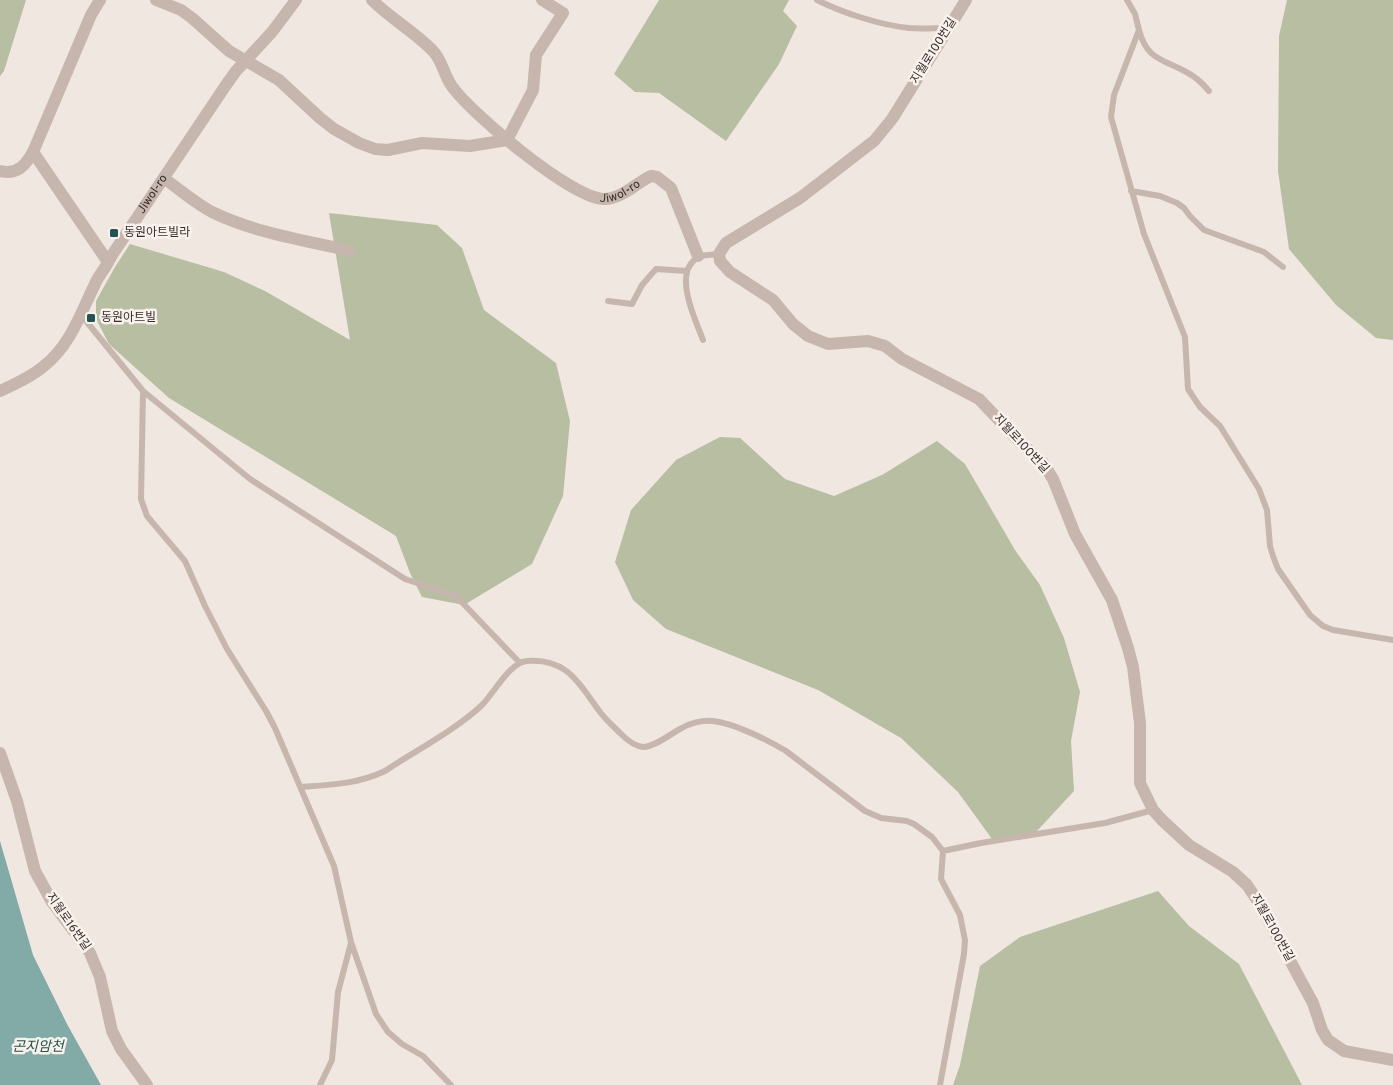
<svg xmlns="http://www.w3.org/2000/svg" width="1393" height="1085" font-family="Overpass,'Noto Sans KR',sans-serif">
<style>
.green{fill:#b7bea2}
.water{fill:#82aaa7}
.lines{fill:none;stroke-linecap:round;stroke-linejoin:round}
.service{stroke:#c7b6ad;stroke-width:6}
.minor{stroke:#c7b6ad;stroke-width:12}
.tertiary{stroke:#c7b6ad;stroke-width:12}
.poi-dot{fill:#255351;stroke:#f8f1ec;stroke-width:2}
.labels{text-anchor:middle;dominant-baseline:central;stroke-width:5;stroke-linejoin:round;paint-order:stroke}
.street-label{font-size:12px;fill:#372d2b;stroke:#f8f1ec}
.poi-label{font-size:12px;fill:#372d2b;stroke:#f8f1ec;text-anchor:start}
.water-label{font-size:14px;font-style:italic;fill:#255351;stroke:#f8f1ec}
</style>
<rect width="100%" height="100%" fill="#f0e7e0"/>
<path class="green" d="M 0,0 L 26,0 L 4,71 L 0,76 Z
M 659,0 L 789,0 L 783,11 L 797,26 L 779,64 L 726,141 L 659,93 L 635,92 L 614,74 Z
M 1287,0 L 1393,0 L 1393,340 L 1376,338 L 1336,305 L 1289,249 L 1278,171 L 1279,36 Z
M 329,213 L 437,225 L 462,248 L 484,310 L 556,363 L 570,421 L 563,496 L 532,564 L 464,605 L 422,597 L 410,573 L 396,536 L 169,398 L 109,344 L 96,319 L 96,301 L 115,267 L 130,244 L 224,272 L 265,291 L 350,340 Z
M 720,437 L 740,438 L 785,479 L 834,496 L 882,475 L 937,441 L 965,464 L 1015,550 L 1040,585 L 1064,638 L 1080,692 L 1071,741 L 1074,791 L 1036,832 L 992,839 L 958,792 L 901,738 L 818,690 L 666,629 L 633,600 L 615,562 L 631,510 L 676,460 Z
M 1158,891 L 1189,926 L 1239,964 L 1302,1085 L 953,1085 L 960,1065 L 980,966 L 1020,937 Z"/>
<path class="water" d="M 0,841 L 33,955 L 67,1024 L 101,1085 L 0,1085 Z"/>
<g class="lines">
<path class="service" d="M 817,0 C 843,13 880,25 909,28 C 922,29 935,28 948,28
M 1127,0 L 1135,14 L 1139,30 L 1114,95 L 1111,117 L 1144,234 L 1185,337 L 1188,389 L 1200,407 L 1220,426 L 1259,489 L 1267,510 L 1270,546 L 1273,556 L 1278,569 L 1310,615 L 1323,626 L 1333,630 L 1393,640
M 1139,30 C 1147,61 1164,59 1188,73 C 1196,77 1203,84 1209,91
M 1131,191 L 1160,196 L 1177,203 L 1184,208 L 1190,216 L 1204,230 L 1264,252 L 1283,267
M 608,301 L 632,304 L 642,285 L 656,269 L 687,271
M 82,316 L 143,391 L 250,479 L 405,579 L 456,596 L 519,662
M 703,340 C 696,322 682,291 687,272 C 688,266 693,261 698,256 L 719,254
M 143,391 L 141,499 L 147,516 L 185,561 L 205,606 L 227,649 L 266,711 L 275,728 L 334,866 L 351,942 L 376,1014 L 388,1032 L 402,1044 L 423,1056 L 451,1085
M 301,787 C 330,785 358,784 385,771 C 415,751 457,729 482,705 C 494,693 510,662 527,661 C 568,658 579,684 600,712 C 606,720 614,727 621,734 C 627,740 634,746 643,747 C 655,747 670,734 680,729 C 689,723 702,720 713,721 C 733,723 768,740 786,751 L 865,811 L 881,818 L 907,821 L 914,824 L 932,837 L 943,851 L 941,879 L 960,915 L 965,940 L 964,954 L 940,1085
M 943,851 L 981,843 L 1105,823 L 1153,810
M 320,1085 L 332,1060 L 338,992 L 351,943"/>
<g class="minor">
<path d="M 156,0 L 181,10 L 192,18 L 229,51 L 279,80 L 320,118 L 334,129 L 359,143 L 375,149 L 388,150 L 422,143 L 470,146 L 507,140 L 533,90 L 536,55 L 563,13 L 542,0"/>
<path id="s1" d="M 372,0 C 391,19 415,32 433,51 C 442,60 444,75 451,85 C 469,112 572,199 604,199 C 622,199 636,183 651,176 L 657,177 L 671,188 L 698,256"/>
<path d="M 966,0 L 892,119 L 874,141 L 800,198 L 726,243 L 719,254 L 720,261 L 730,272 L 773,300 L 793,324 L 808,336 L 828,344 L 868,341 L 885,346 L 902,359 L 979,399 L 1020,442 L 1043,463 L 1053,479 L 1075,534 L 1112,600 L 1128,648 L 1133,667 L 1140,723 L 1140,783 L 1153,810 L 1162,820 L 1189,845 L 1233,872 L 1247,885 L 1261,906 L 1301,981 L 1313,1003 L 1322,1030 L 1328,1040 L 1344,1051 L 1393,1060"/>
<path d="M 33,152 L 108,262"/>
<path d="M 0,171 C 17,175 25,166 33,152 L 91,15 L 100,0"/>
<path d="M 165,179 C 180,190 195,203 212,212 C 255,233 304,240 350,251"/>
<path d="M 0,753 L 17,801 L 35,871 L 52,902 L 90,953 L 100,977 L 112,1031 L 121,1049 L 147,1085"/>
</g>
<path class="tertiary" id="s2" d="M 0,391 C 15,384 31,377 44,366 C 72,344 82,309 98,278 C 103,271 108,263 112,255 L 226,85 L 236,71 L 272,32 L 296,0"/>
</g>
<g class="poi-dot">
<rect x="109" y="228" width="10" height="10" rx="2.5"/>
<rect x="86" y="313" width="10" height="10" rx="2.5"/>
</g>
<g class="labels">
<g class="street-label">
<text transform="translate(934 51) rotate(-58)">지월로100번길</text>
<text stroke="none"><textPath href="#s1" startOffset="329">Jiwol-ro</textPath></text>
<text stroke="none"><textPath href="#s2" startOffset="255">Jiwol-ro</textPath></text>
<text transform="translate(1021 444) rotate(47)">지월로100번길</text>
<text transform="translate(68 922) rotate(55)">지월로16번길</text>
<text transform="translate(1272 928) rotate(61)">지월로100번길</text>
</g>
<g class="poi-label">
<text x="124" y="233">동원아트빌라</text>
<text x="101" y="318">동원아트빌</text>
</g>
<g class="water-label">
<text x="38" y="1047">곤지암천</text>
</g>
</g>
</svg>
